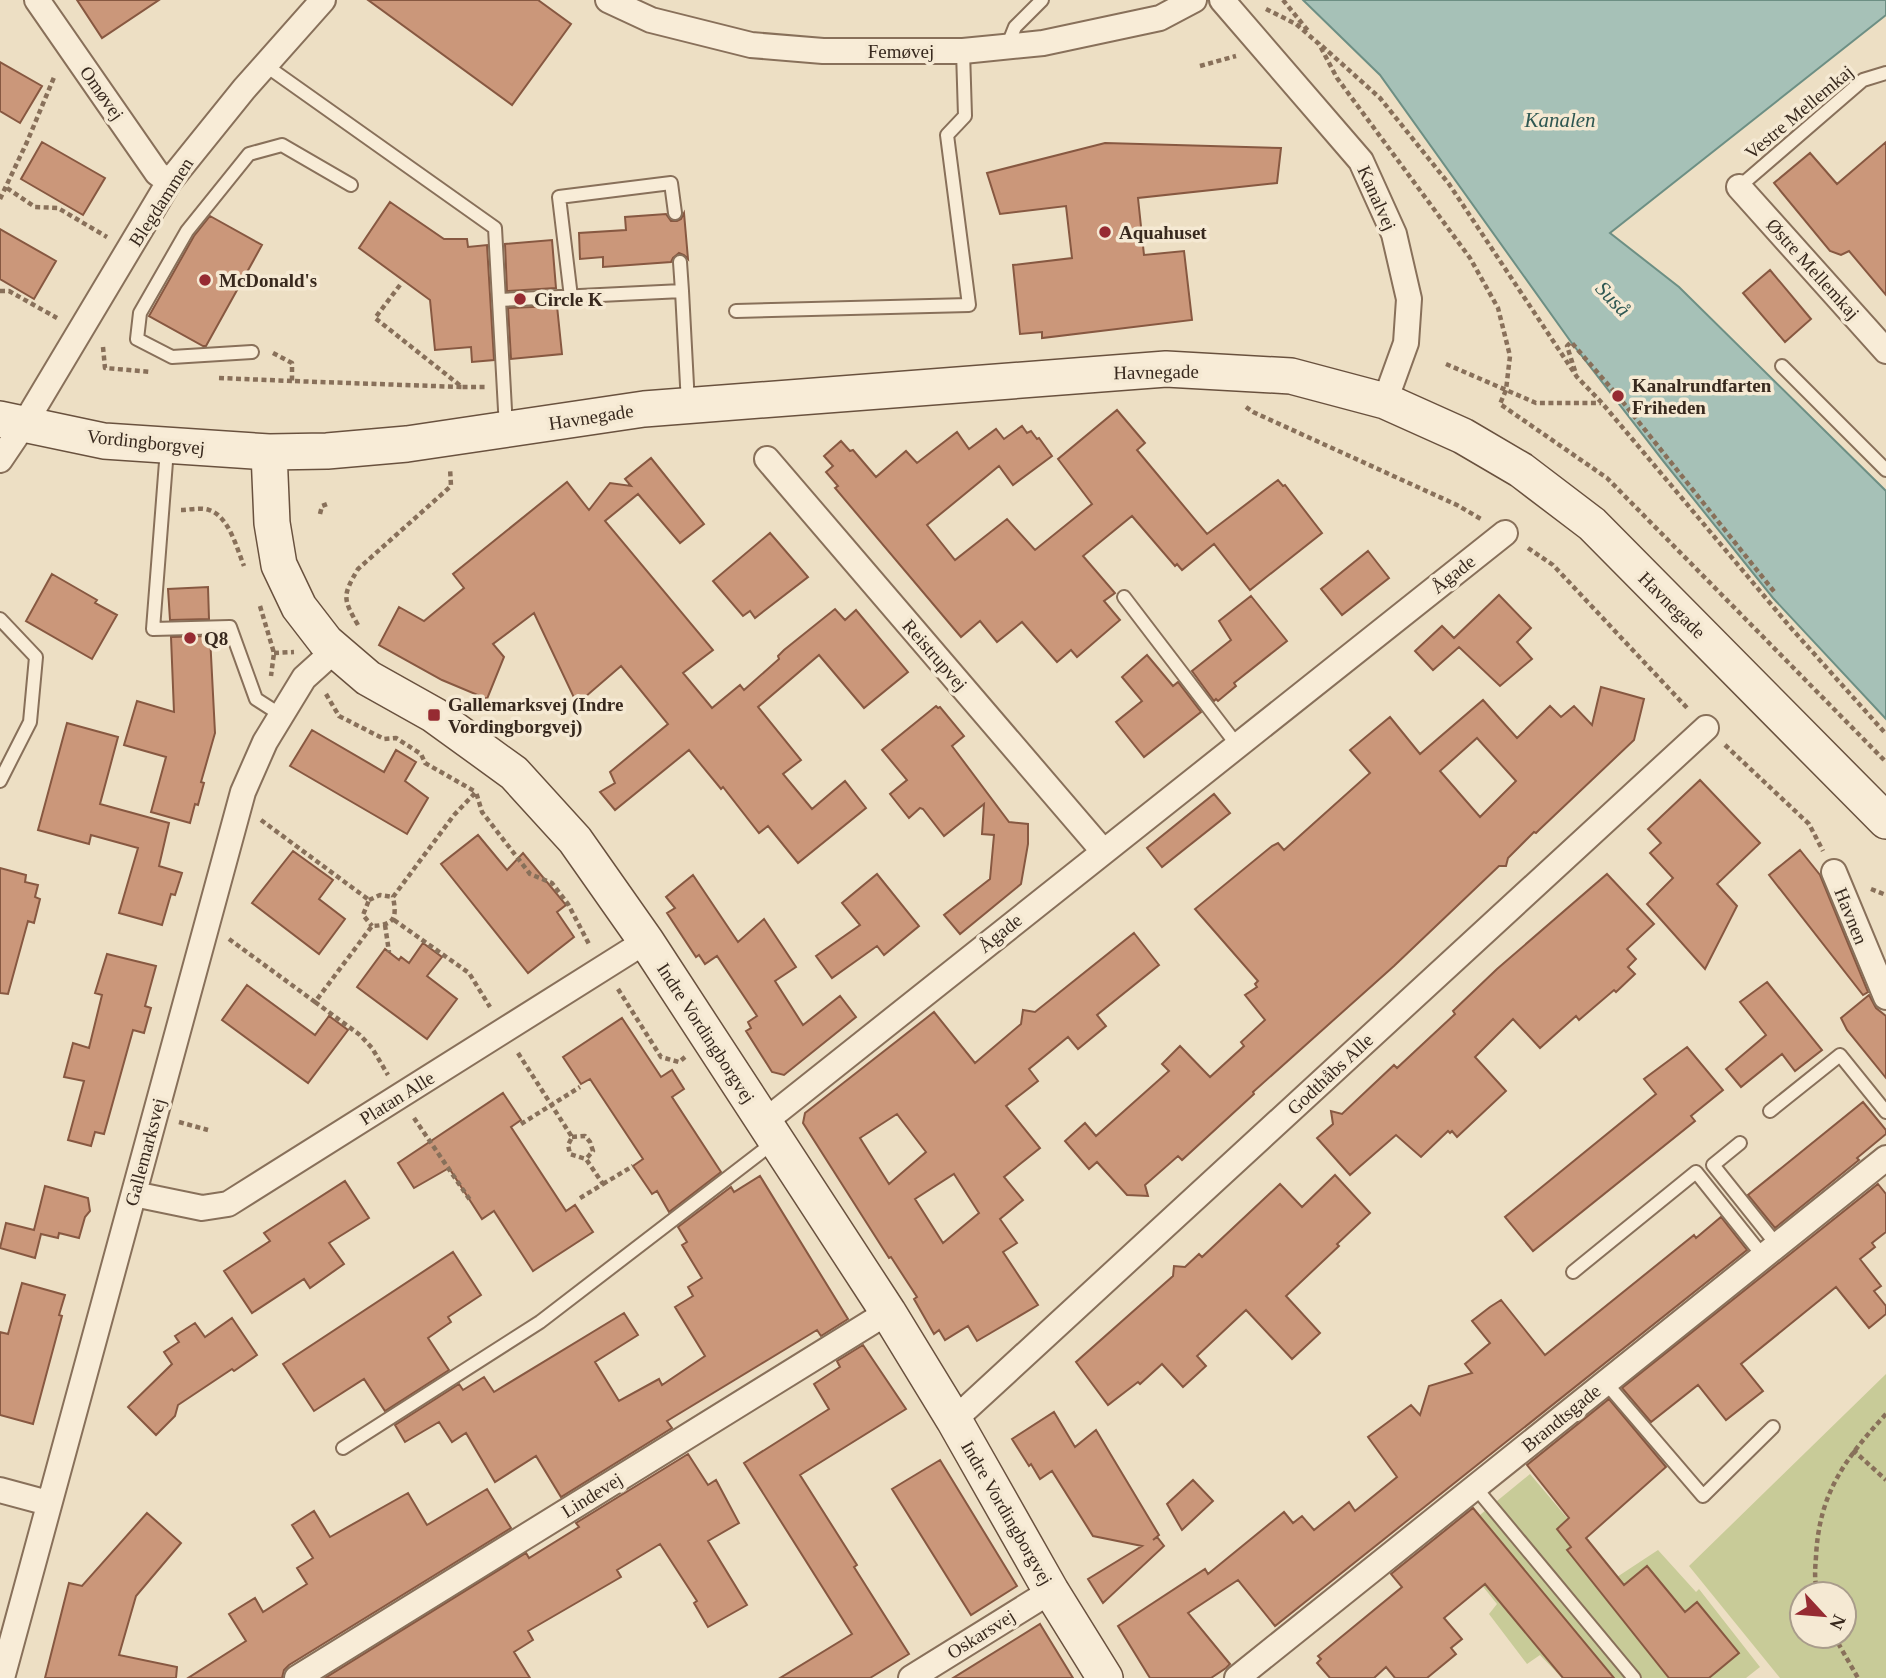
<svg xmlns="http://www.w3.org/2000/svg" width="1886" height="1678" font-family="'Times New Roman',serif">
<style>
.green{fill:#c8cb98;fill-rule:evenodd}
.water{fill:#a6c1b7;stroke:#6d8f84;stroke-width:2}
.building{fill:#cb977a;stroke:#875841;stroke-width:2;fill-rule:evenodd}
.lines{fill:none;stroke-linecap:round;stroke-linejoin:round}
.lane-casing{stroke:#88705a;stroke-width:16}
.street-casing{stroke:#88705a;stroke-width:28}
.secondary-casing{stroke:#69513e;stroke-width:38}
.path{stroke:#88705a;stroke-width:4.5;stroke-dasharray:5 3.5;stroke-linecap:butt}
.lane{stroke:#f8ecd7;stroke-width:12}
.street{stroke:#f8ecd7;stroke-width:24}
.secondary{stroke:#f8ecd7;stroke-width:35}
.poi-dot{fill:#962b32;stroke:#f5e9d3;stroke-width:2.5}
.labels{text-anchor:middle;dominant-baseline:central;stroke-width:7;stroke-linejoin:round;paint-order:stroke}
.street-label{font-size:19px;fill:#38291e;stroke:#f5e9d3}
.poi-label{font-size:19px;font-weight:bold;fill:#38291e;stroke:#f5e9d3;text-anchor:start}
.water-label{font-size:21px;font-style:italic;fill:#2e5752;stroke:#f5e9d3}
</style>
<rect width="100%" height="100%" fill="#eddfc4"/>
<path class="green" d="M 1886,1374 L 1886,1678 L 1780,1678 L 1689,1566 ZM 1844,1594 L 1844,1636 L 1802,1636 L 1802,1594 Z
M 1530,1474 L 1617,1577 L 1658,1550 L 1696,1592 L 1699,1589 L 1760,1667 L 1746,1678 L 1562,1678 L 1540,1655 L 1527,1664 L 1489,1614 L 1497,1604 L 1447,1542 Z"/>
<path class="water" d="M 1303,0 L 1886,0 L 1886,15 L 1610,233 L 1679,287 L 1886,491 L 1886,719 L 1773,598 L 1664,462 L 1571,342 L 1380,75 Z"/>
<path class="building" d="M 77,0 L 159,0 L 102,38 Z
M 368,0 L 538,0 L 571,24 L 512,105 Z
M 0,62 L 42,86 L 20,123 L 0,111 Z
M 42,142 L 105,178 L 83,215 L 21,179 Z
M 1886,142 L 1886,295 L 1849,251 L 1841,255 L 1830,251 L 1774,183 L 1810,153 L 1837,184 Z
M 1105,143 L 1281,148 L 1277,183 L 1138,198 L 1144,255 L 1184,251 L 1192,320 L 1042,338 L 1042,332 L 1020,334 L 1013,265 L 1072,258 L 1066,206 L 1000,214 L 987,173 Z
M 390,202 L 444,239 L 467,239 L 468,247 L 487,245 L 494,360 L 472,362 L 471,347 L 435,350 L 430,300 L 359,248 Z
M 684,213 L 688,259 L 684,255 L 679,253 L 673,258 L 671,262 L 603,267 L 603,257 L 580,259 L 579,233 L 626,230 L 625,217 L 666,214 L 671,221 L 677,221 L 681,219 Z
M 210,216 L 262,245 L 206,346 L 203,346 L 149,316 L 194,236 Z
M 0,229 L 56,261 L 34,299 L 0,279 Z
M 552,240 L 556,288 L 507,291 L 505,244 Z
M 1770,270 L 1811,319 L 1785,342 L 1743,293 Z
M 557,306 L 562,354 L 511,359 L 508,308 Z
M 1117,410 L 1145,443 L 1137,450 L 1207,534 L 1278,480 L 1283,486 L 1285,485 L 1322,533 L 1250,590 L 1214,544 L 1182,570 L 1177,564 L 1175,566 L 1132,516 L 1083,556 L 1115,593 L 1104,601 L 1120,620 L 1077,657 L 1071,650 L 1057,662 L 1022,622 L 997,642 L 980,621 L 961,637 L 835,488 L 838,486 L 826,472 L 833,466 L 824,456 L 841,441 L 850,451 L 853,450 L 876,477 L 906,451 L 917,463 L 957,432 L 969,449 L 996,429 L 1004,439 L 1022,426 L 1027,433 L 1031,431 L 1037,439 L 1039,438 L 1052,456 L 1013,485 L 999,466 L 927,525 L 955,560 L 1007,519 L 1035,550 L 1092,504 L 1058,459 Z
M 651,458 L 704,524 L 680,543 L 638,494 L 605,521 L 713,650 L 683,673 L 712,708 L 740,685 L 744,690 L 779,659 L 778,656 L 784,650 L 835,609 L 845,620 L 856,610 L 908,672 L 864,708 L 819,655 L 758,707 L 801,760 L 783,774 L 812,809 L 845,781 L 866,808 L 798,863 L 768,826 L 759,833 L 723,787 L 721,789 L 689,750 L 615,810 L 600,792 L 615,783 L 610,772 L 668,724 L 621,666 L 577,704 L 534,613 L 493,644 L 504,657 L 487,699 L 442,680 L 379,645 L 399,607 L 424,621 L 464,588 L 453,574 L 567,482 L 589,510 L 610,483 L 631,486 L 625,479 Z
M 770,533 L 808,577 L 755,618 L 750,611 L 743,616 L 713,581 Z
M 1368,551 L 1389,578 L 1342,615 L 1321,589 Z
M 52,574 L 97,600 L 95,603 L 117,615 L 92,659 L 26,621 Z
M 208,587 L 209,619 L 170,620 L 168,589 Z
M 1499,595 L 1531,628 L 1517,642 L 1532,659 L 1500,686 L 1459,647 L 1433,670 L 1415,651 L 1442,626 L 1454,638 Z
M 1251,596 L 1287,641 L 1234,683 L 1236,686 L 1218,701 L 1216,699 L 1214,701 L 1192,671 L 1231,640 L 1219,621 Z
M 210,636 L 215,733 L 201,782 L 204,783 L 198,805 L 195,804 L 190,823 L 151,812 L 166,757 L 124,745 L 137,701 L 174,712 L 171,637 Z
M 1147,655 L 1173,686 L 1178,682 L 1201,712 L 1144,757 L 1116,722 L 1142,701 L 1122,677 Z
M 1601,687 L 1644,699 L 1634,740 L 1539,830 L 1536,833 L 1534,832 L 1508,858 L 1506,866 L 1499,866 L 1394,966 L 1253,1092 L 1254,1094 L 1182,1160 L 1178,1156 L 1145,1185 L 1148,1196 L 1127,1195 L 1097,1162 L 1089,1169 L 1065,1141 L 1085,1123 L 1096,1136 L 1169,1071 L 1162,1064 L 1180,1046 L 1210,1077 L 1244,1046 L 1241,1042 L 1265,1020 L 1245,995 L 1257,987 L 1255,984 L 1258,981 L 1195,909 L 1272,846 L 1278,843 L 1284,850 L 1370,773 L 1350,750 L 1390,717 L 1420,754 L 1483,700 L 1517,738 L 1550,706 L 1561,717 L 1574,706 L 1592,725 ZM 1477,738 L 1516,781 L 1480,817 L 1440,771 Z
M 936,706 L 938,708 L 940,707 L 964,736 L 952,746 L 1009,822 L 1028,824 L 1028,844 L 1021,884 L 960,934 L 944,915 L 990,879 L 994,835 L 982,834 L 984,804 L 944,836 L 923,809 L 920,808 L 909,818 L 890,794 L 907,780 L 882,750 Z
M 67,723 L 118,737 L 100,804 L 169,823 L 159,866 L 182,873 L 175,895 L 171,894 L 162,925 L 119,913 L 138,848 L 91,835 L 89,844 L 38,830 Z
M 312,730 L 384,772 L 396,750 L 416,762 L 405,781 L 428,798 L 407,834 L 290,766 Z
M 1700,780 L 1760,843 L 1717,884 L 1737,906 L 1705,969 L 1647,904 L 1673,878 L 1650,853 L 1661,843 L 1648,829 Z
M 1214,794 L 1230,813 L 1162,867 L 1147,848 Z
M 478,835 L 507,870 L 523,853 L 566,905 L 557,912 L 574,937 L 528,973 L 441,864 Z
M 1800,850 L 1820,875 L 1868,992 L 1863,995 L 1769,875 Z
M 293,851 L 333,880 L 319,899 L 345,919 L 319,954 L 252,903 Z
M 0,868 L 26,875 L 25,882 L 38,885 L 35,897 L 40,899 L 34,923 L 28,921 L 8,994 L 0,993 Z
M 877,874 L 919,926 L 884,955 L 877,946 L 832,978 L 816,956 L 860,925 L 842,903 Z
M 1607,874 L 1654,924 L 1627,949 L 1636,959 L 1628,967 L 1635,974 L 1616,992 L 1614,990 L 1579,1020 L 1576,1016 L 1540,1048 L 1513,1019 L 1475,1057 L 1506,1091 L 1457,1137 L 1452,1131 L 1450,1133 L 1448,1131 L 1421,1157 L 1396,1135 L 1350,1175 L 1317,1138 L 1333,1124 L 1331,1111 L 1342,1114 L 1394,1065 L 1397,1068 L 1455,1014 L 1453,1011 L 1497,969 Z
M 693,875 L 738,942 L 764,919 L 796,967 L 775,981 L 803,1025 L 840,996 L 856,1017 L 784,1075 L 772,1072 L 746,1031 L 751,1028 L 748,1022 L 757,1016 L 717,956 L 705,964 L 699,955 L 696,957 L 667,913 L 675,908 L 666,897 Z
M 1134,933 L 1159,965 L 1097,1015 L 1106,1026 L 1078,1049 L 1068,1037 L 1029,1069 L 1038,1081 L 1006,1106 L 1040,1148 L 1004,1177 L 1023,1200 L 1000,1219 L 1017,1243 L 1003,1252 L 1038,1305 L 977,1341 L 968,1326 L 945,1340 L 939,1330 L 934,1334 L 914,1299 L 917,1297 L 891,1257 L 889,1258 L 803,1123 L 805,1113 L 934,1012 L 975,1063 L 1021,1024 L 1023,1010 L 1035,1012 ZM 897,1114 L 926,1152 L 889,1184 L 860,1138 ZM 954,1174 L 979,1213 L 943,1243 L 915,1199 Z
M 423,943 L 442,957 L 427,976 L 457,999 L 427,1039 L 357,987 L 385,949 L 399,960 L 401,957 L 409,963 Z
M 107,954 L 156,966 L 145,1006 L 151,1008 L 144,1033 L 133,1030 L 104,1134 L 95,1132 L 91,1146 L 68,1140 L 84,1081 L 64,1077 L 73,1043 L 89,1048 L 102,995 L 95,993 Z
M 1767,982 L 1822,1050 L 1795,1071 L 1782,1054 L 1741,1087 L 1726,1069 L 1766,1035 L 1740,1002 Z
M 247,985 L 315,1035 L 329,1016 L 348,1030 L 308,1083 L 222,1020 Z
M 1869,995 L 1876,1008 L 1886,1016 L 1886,1078 L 1847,1030 L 1841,1018 Z
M 622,1018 L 661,1077 L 672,1070 L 684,1089 L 672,1097 L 721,1172 L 669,1212 L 657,1191 L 652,1194 L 633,1166 L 643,1159 L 590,1079 L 581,1084 L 563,1057 Z
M 1687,1047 L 1723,1090 L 1691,1116 L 1695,1121 L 1533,1251 L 1505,1217 L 1656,1094 L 1644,1079 Z
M 503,1093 L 521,1120 L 511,1127 L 566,1211 L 575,1205 L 593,1232 L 533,1271 L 494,1211 L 482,1219 L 449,1168 L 414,1188 L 398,1163 Z
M 1863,1102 L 1886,1130 L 1886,1134 L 1857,1158 L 1859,1160 L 1775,1228 L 1748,1195 Z
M 1335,1175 L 1370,1213 L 1337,1244 L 1339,1246 L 1286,1296 L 1320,1333 L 1292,1359 L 1246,1310 L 1197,1356 L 1206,1366 L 1183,1387 L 1162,1364 L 1140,1384 L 1138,1382 L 1108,1405 L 1076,1362 L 1173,1276 L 1174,1266 L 1185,1267 L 1199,1254 L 1202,1257 L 1280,1184 L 1302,1207 Z
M 760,1176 L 848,1319 L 821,1336 L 817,1330 L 667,1421 L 672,1428 L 561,1497 L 536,1456 L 495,1482 L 466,1433 L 452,1442 L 439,1422 L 405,1442 L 395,1425 L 459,1384 L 463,1390 L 484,1377 L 494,1392 L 624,1313 L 638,1335 L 595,1362 L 619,1401 L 659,1379 L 662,1385 L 705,1356 L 675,1307 L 693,1296 L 688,1287 L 702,1278 L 682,1245 L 687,1242 L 678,1227 L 731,1187 L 734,1192 Z
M 345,1181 L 369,1218 L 329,1243 L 344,1264 L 310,1288 L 304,1279 L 252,1313 L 224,1271 L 270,1241 L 264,1233 Z
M 1878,1184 L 1886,1194 L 1886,1232 L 1872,1243 L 1875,1247 L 1860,1259 L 1881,1286 L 1874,1291 L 1886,1306 L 1886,1314 L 1869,1328 L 1836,1287 L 1741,1364 L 1763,1391 L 1726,1420 L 1698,1385 L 1651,1422 L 1622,1388 Z
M 45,1186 L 88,1198 L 90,1211 L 85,1217 L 79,1238 L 59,1233 L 58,1238 L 41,1234 L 35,1258 L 0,1248 L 6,1223 L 34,1230 Z
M 1721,1217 L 1747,1250 L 1275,1626 L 1238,1580 L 1188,1613 L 1230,1664 L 1226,1668 L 1211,1678 L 1150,1678 L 1118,1626 L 1205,1569 L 1208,1574 L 1284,1512 L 1293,1523 L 1302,1516 L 1314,1530 L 1349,1502 L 1355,1511 L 1397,1477 L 1368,1437 L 1411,1405 L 1420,1415 L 1429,1386 L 1472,1373 L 1465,1364 L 1490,1343 L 1472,1321 L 1490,1307 L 1501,1300 L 1545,1355 L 1694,1235 L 1696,1238 Z
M 453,1252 L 481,1295 L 448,1317 L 451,1322 L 428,1338 L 449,1370 L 385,1411 L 364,1379 L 314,1411 L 283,1364 Z
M 22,1283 L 65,1295 L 59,1315 L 62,1316 L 33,1424 L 0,1415 L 0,1332 L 8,1334 Z
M 232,1318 L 257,1355 L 234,1371 L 232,1369 L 178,1405 L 175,1416 L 156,1435 L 128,1407 L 172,1364 L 164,1352 L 179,1342 L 175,1336 L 195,1323 L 205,1337 Z
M 863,1345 L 906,1409 L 800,1475 L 857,1565 L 854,1567 L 909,1654 L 870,1678 L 780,1678 L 852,1634 L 744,1463 L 829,1409 L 814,1384 L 840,1367 L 837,1361 Z
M 1609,1399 L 1666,1467 L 1586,1538 L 1624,1585 L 1647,1566 L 1685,1612 L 1697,1602 L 1739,1653 L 1709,1678 L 1669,1678 L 1567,1550 L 1571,1547 L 1557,1529 L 1569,1518 L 1527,1465 Z
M 1054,1412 L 1075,1447 L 1096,1430 L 1159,1535 L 1153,1540 L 1157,1537 L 1164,1546 L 1103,1603 L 1088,1579 L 1142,1546 L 1093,1536 L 1052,1471 L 1040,1479 L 1031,1464 L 1029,1466 L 1012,1439 Z
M 688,1454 L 708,1485 L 716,1480 L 739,1523 L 708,1541 L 747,1605 L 708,1627 L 694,1603 L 697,1601 L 660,1544 L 617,1570 L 621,1577 L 528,1631 L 533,1640 L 514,1652 L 530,1678 L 325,1678 L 526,1553 L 529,1558 L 579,1527 L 576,1523 Z
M 940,1460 L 1017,1586 L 971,1615 L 892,1489 Z
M 1193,1480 L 1213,1501 L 1182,1530 L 1167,1504 Z
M 487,1489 L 511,1528 L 289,1665 L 284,1670 L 282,1678 L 188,1678 L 246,1641 L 229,1614 L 255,1598 L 263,1612 L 307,1584 L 297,1568 L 313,1558 L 292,1525 L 314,1511 L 330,1537 L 408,1493 L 427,1525 Z
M 1473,1508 L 1614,1678 L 1563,1678 L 1485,1584 L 1444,1618 L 1462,1639 L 1451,1648 L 1456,1654 L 1427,1678 L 1395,1678 L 1386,1667 L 1374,1678 L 1330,1678 L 1317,1663 L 1321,1659 L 1318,1656 L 1402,1587 L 1391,1574 Z
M 147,1513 L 181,1543 L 136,1596 L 119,1655 L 177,1667 L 176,1678 L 45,1678 L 69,1583 L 82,1586 Z
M 1040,1624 L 1073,1678 L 953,1678 Z"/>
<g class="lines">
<defs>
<path id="lane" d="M 1007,47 L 1015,27 L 1042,0
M 265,65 L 495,228 L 506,428
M 1739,187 L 1863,80 L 1886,73
M 680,262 L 682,291
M 571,297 L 559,197 L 671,183 L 675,213
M 499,300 L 682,291 L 688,404
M 736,311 L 969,305 L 947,135 L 965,116 L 963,51
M 252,352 L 172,357 L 137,339 L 140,313 L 187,231 L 249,154 L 282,145 L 351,185
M 1782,366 L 1886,470
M 167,449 L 153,629 L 230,627 L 256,699 L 281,715
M 1124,597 L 1237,745
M 0,619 L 36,657 L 30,722 L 0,781
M 1770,1111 L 1840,1055 L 1886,1112
M 1740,1143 L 1713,1165 L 1777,1245
M 1573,1272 L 1696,1172 L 1763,1256
M 1606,1383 L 1703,1496 L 1773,1427
M 343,1448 L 540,1322 L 773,1143
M 1475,1487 L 1634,1678"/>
<path id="street" d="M 37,0 L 157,173 L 169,182
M 608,0 L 651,20 L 751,45 L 823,51 L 963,51 L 1043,43 L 1160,18 L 1194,0
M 1222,0 L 1361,161 L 1394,234 L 1409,299 L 1406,343 L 1385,401
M 1739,187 L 1886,351
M 767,459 L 1103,851
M 0,460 L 25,423 L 169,182 L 244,89 L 323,0
M 1834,872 L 1886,997
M 764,1122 L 1505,533
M 134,1194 L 202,1208 L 228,1204 L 646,941
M 954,1420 L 1706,728
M 0,1490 L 48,1503
M 2,1678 L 243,792 L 265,742 L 304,678 L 335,650
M 297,1678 L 888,1312
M 911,1678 L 1051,1591
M 1237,1678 L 1886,1158"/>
<path id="secondary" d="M 0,419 L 104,441 L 269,452 L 327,451 L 407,444 L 644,409 L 1166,369 L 1291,376 L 1385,401 L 1463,436 L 1521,470 L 1592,524 L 1886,821
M 269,452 L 272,523 L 279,565 L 299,607 L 326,642 L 368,678 L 434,715 L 514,773 L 575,840 L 646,941 L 888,1312 L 954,1420 L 1051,1591 L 1105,1678"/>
</defs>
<use href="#lane" class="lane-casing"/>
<use href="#street" class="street-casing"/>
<use href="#secondary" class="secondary-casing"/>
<path class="path" d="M 1283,0 L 1309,32
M 1266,9 L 1296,24 L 1319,44 L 1337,78 L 1470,258 L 1498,308 L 1510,356 L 1506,390 L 1500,404 L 1607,478 L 1886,762
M 1322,46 L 1380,98 L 1449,184 L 1577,377 L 1602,403 L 1791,628 L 1886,734
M 1200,66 L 1236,56
M 7,188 L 35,207 L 58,208 L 107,237
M 0,199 L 27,142 L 55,75
M 400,285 L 375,318 L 462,387 L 485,387
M 0,291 L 9,291 L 57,318
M 103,347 L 105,368 L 151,372
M 273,353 L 292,363 L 292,381 L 462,387
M 1446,364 L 1536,403 L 1601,403
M 1575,371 L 1567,346 L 1571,342 L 1618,396 L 1776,594
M 219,378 L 292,381
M 1246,407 L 1253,412 L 1457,505 L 1481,519
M 181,510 C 189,510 201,507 209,510 C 229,516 237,549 244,566
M 320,514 L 322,506 L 330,503
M 1528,548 L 1553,565 L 1689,710
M 260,606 L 274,653 L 271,676
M 358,625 C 343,599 342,596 358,569 L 451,486 L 450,468
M 274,653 L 294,652
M 326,694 L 339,716 L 384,739 L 396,738 L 421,754 L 425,763 L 476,792
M 1725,745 L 1809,824 L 1823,851
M 261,820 L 369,900 L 363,915 L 372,926
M 1871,889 L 1886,895
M 369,900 L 380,895 L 393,897
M 394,920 L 469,973 L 490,1007
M 385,925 L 389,952
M 229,939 L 315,1002 L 372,926 C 395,925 397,918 393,897 L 454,815 L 476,792 L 482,812 L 530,874 L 552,883 L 568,904 L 590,946
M 618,989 L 661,1057 L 679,1062 L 685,1057
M 315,1002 L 360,1035 L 372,1048 L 388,1075
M 518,1053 L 572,1137 L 568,1145 L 570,1154 L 586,1159 L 603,1184 L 577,1200
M 414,1118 L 470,1200
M 179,1122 L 208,1130
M 521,1124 L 580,1087
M 572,1137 L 585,1136 L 590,1142 L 593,1151 L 586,1159
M 603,1184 L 633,1166
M 1853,1450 L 1886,1480
M 1818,1594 C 1814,1581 1815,1570 1816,1557 C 1819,1493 1845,1459 1886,1414
M 1834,1636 L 1858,1678"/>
<use href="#lane" class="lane"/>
<use href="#street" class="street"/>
<use href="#secondary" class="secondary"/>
</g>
<g class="poi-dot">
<circle cx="1105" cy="232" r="7"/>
<circle cx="205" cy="280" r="7"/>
<circle cx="520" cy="299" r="7"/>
<circle cx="1618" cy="396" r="7"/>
<circle cx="190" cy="638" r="7"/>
<rect x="427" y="708" width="14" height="14" rx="3.5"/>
</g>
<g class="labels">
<g class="street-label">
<text x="901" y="51">Femøvej</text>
<text transform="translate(102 93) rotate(55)">Omøvej</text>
<text transform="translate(1799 112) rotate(-40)">Vestre Mellemkaj</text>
<text transform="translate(1377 198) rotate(66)">Kanalvej</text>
<text transform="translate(161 202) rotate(-57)">Blegdammen</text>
<text transform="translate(1813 269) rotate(48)">Østre Mellemkaj</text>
<text transform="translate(1156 372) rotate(-1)">Havnegade</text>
<text transform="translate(591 417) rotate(-9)">Havnegade</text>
<text transform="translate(146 442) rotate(6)">Vordingborgvej</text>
<text transform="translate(1453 574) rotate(-38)">Ågade</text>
<text transform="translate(1672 605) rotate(45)">Havnegade</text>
<text transform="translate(935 655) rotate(49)">Reistrupvej</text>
<text transform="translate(1851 916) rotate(68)">Havnen</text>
<text transform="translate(1000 933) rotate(-39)">Ågade</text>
<text transform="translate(706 1033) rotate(57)">Indre Vordingborgvej</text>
<text transform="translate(1330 1074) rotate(-43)">Godthåbs Alle</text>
<text transform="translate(397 1098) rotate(-32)">Platan Alle</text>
<text transform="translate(145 1152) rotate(-75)">Gallemarksvej</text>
<text transform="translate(1561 1418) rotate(-39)">Brandtsgade</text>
<text transform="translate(592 1495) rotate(-32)">Lindevej</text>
<text transform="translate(1007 1513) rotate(60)">Indre Vordingborgvej</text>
<text transform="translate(981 1634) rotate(-32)">Oskarsvej</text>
</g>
<g class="poi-label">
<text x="1119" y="232">Aquahuset</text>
<text x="219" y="280">McDonald's</text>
<text x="534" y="299">Circle K</text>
<text x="1632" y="385">Kanalrundfarten<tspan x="1632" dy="22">Friheden</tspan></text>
<text x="204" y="638">Q8</text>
<text x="448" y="704">Gallemarksvej (Indre<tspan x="448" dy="22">Vordingborgvej)</tspan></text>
</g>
<g class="water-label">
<text x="1560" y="120">Kanalen</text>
<text transform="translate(1613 299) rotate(46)">Suså</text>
</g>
</g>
<g transform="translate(1823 1615) rotate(116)"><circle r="33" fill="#f5e9d3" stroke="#a99c8b" stroke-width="2"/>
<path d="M0-5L12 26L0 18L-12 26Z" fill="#962b32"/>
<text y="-10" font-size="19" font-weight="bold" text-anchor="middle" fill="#38291e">N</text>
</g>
</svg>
